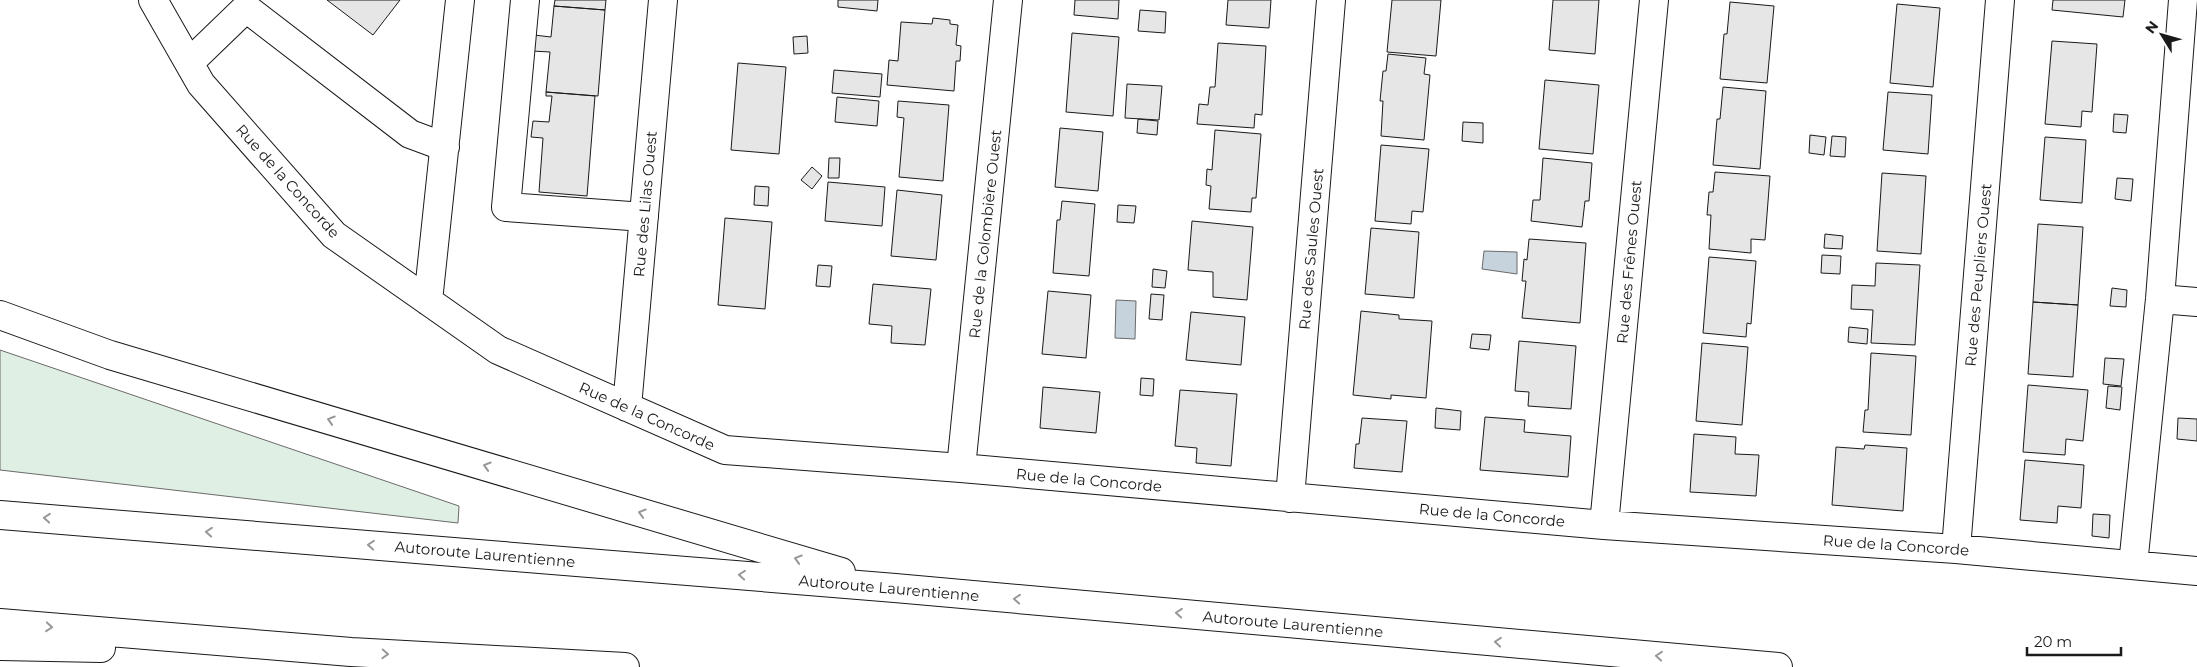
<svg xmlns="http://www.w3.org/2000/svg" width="2197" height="667" font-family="Montserrat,sans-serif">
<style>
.green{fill:#e0efe3;stroke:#6a6a6a}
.water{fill:#c6d2dc;stroke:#6a6a6a}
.building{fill:#e6e6e6;stroke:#1a1a1a}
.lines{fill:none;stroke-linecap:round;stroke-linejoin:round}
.minor-casing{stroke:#1a1a1a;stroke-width:30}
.highway-casing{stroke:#1a1a1a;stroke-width:30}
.minor{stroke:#fff;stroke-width:28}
.highway{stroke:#fff;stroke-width:28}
.oneway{stroke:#989898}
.labels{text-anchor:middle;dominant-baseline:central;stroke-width:4;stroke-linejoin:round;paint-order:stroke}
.street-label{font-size:15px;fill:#1a1a1a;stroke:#fff}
</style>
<rect width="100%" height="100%" fill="#fff"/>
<path class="green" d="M 0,350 L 459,506 L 458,523 L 0,470 Z"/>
<path class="water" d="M 1484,251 L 1517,252 L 1517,274 L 1482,269 Z
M 1116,300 L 1136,301 L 1135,339 L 1115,338 Z"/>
<path class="building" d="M 327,0 L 400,0 L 373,35 Z
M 555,0 L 606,0 L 605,10 L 554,6 Z
M 838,0 L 878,0 L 877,11 L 838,7 Z
M 1075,0 L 1119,0 L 1118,19 L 1074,15 Z
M 1228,0 L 1271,0 L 1269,28 L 1226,25 Z
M 1392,0 L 1441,0 L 1436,56 L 1387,52 Z
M 1553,0 L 1599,0 L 1595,54 L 1549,50 Z
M 2053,0 L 2125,0 L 2123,17 L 2052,10 Z
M 1730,2 L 1774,6 L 1767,83 L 1720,79 L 1724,34 L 1727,34 Z
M 1897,4 L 1940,8 L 1933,87 L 1890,83 Z
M 554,6 L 605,10 L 598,96 L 546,92 L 550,52 L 532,51 L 534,35 L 551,37 Z
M 1140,10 L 1166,12 L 1165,33 L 1138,31 Z
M 933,18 L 950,20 L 950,24 L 958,25 L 956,45 L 961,46 L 960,61 L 956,61 L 954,91 L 887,85 L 889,60 L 898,61 L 901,22 L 932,24 Z
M 1072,33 L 1119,37 L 1113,116 L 1066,112 Z
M 807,36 L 808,53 L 794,54 L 793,37 Z
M 2052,41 L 2097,44 L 2092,112 L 2082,111 L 2081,127 L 2045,124 Z
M 1218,43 L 1266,46 L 1262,115 L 1255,114 L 1254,128 L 1197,124 L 1199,104 L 1208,105 L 1210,87 L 1215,87 Z
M 1388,54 L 1426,58 L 1424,74 L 1430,75 L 1424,140 L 1381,136 L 1383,101 L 1380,101 L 1383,71 L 1386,71 Z
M 738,63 L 786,67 L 779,154 L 731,150 Z
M 834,70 L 882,74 L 880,97 L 832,93 Z
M 1545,80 L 1599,85 L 1593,154 L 1539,149 Z
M 1127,84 L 1162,86 L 1159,120 L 1125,118 Z
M 1723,87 L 1766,91 L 1760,169 L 1713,165 L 1717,119 L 1720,119 Z
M 546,92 L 595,96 L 587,196 L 539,192 L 543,138 L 531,137 L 533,121 L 549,122 L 552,96 L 546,96 Z
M 1888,92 L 1932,95 L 1928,154 L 1883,150 Z
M 837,97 L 879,101 L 877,126 L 835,122 Z
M 898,101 L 949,105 L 943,181 L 899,177 L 904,118 L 897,117 Z
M 2114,114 L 2128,115 L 2126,133 L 2113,132 Z
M 1138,119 L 1158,121 L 1157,135 L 1137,133 Z
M 1463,122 L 1483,123 L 1483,143 L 1462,141 Z
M 1060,128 L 1103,132 L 1098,191 L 1055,187 Z
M 1215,130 L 1261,134 L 1256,198 L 1252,198 L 1251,212 L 1209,209 L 1211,186 L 1206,185 L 1207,169 L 1212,170 Z
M 1810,135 L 1826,137 L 1824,155 L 1809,153 Z
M 1832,136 L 1846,137 L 1845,157 L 1830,156 Z
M 2045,137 L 2086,140 L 2082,203 L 2040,200 Z
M 1381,145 L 1429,149 L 1423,212 L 1412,211 L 1411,224 L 1375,221 Z
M 829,158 L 840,158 L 839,178 L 828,178 Z
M 1543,158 L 1592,163 L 1589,201 L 1585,201 L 1582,227 L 1531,221 L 1533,200 L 1540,200 Z
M 812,167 L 822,176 L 812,189 L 801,180 Z
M 1715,172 L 1770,176 L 1765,240 L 1751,239 L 1751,253 L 1709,249 L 1711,215 L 1707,215 L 1709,192 L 1713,192 Z
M 1882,173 L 1926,176 L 1921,254 L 1877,251 Z
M 2117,178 L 2133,179 L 2131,201 L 2115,199 Z
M 828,182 L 885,187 L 882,226 L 825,221 Z
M 755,186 L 769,187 L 768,206 L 754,205 Z
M 897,190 L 942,195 L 936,260 L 891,256 Z
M 1062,201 L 1095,204 L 1089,276 L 1053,273 L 1057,220 L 1060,220 Z
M 1118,205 L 1136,206 L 1134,223 L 1117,222 Z
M 725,218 L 772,222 L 765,309 L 718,305 Z
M 1192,221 L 1253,227 L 1247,300 L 1213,297 L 1213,272 L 1188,270 Z
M 2038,224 L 2083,227 L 2078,305 L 2033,302 Z
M 1371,228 L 1419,232 L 1414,298 L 1365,294 Z
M 1825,234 L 1843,236 L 1842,249 L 1824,248 Z
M 1529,239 L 1586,243 L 1580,323 L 1522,318 L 1526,281 L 1522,281 L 1524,259 L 1527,260 Z
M 1822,255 L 1841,256 L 1840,274 L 1821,273 Z
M 1709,257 L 1756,261 L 1751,324 L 1747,323 L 1746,337 L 1703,333 Z
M 1876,263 L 1920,265 L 1915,345 L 1871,343 L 1873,310 L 1851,309 L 1852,285 L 1875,286 Z
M 818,265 L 832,266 L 830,287 L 816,286 Z
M 1153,269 L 1167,271 L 1165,288 L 1152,287 Z
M 873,284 L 931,289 L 925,345 L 891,343 L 892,326 L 869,324 Z
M 2112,288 L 2127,290 L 2126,307 L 2110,306 Z
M 1048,291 L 1091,295 L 1086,358 L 1042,354 Z
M 1151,294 L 1164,295 L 1162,320 L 1149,319 Z
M 2033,302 L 2078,305 L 2073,377 L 2028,374 Z
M 1361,311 L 1399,315 L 1399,319 L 1432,321 L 1426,398 L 1391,395 L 1391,399 L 1353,395 Z
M 1191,312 L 1245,317 L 1241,365 L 1186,360 Z
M 1849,327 L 1868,329 L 1867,344 L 1848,342 Z
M 1472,334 L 1491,335 L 1489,350 L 1470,348 Z
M 1519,341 L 1576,346 L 1571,409 L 1528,406 L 1529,392 L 1515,391 Z
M 1702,343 L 1748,347 L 1742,425 L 1696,421 Z
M 1871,353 L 1916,356 L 1911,435 L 1863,432 L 1865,410 L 1868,410 Z
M 2105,358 L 2124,359 L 2121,386 L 2103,384 Z
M 1141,378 L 1154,379 L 1153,396 L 1140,395 Z
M 2028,385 L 2088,390 L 2083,441 L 2066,439 L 2065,455 L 2023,452 Z
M 2108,386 L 2122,387 L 2120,410 L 2106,408 Z
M 1043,387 L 1100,392 L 1096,433 L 1040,428 Z
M 1180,390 L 1237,394 L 1231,466 L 1196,463 L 1197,448 L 1175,446 Z
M 1436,408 L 1461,411 L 1460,430 L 1435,428 Z
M 1485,417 L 1525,420 L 1524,432 L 1571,436 L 1568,477 L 1480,470 Z
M 1362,418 L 1407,421 L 1402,472 L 1354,468 L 1356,444 L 1359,444 Z
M 2178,418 L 2197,419 L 2197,441 L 2177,439 Z
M 1694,434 L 1736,437 L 1735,454 L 1759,455 L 1756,496 L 1690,492 Z
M 1865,445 L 1907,448 L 1903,511 L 1832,505 L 1836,447 L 1864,449 Z
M 2025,460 L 2084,465 L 2081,508 L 2058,506 L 2057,523 L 2020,520 Z
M 2093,514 L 2110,515 L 2109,538 L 2092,536 Z"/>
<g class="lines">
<defs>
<path id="minor" d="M 153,0 L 201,84 L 334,235 L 498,350 L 725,450 L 961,468 L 1604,525 L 1956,549 L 2197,571
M 525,0 L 506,207 L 644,217
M 189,63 L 246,8 L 410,134 L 445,147
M 2160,299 L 2197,302
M 428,301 L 460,0
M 627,407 L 663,0
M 961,468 L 1008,0
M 1290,498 L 1331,0
M 1604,525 L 1654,0
M 1956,549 L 2000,0
M 2133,565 L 2160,299 L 2183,0"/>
<path id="highway" d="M 0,315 L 110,355 L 841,572
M 0,515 L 895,588 L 1778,667
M 0,623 L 351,652 L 625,667
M 0,646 L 101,648"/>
</defs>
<use href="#minor" class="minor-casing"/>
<use href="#highway" class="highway-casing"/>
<use href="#minor" class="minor"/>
<use href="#highway" class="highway"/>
</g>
<defs><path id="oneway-chevron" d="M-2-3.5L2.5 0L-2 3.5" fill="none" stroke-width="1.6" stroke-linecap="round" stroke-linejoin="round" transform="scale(1.25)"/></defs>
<g class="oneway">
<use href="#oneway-chevron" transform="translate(331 420) rotate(-163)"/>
<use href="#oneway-chevron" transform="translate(487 466) rotate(-163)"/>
<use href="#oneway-chevron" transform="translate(642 513) rotate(-163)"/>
<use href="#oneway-chevron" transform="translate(47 518) rotate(-175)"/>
<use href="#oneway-chevron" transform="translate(209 532) rotate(-175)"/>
<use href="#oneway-chevron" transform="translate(371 545) rotate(-175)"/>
<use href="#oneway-chevron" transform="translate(798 559) rotate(-163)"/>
<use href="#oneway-chevron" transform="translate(742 575) rotate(-175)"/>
<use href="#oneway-chevron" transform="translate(1017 599) rotate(-175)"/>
<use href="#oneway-chevron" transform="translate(1179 613) rotate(-175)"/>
<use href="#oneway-chevron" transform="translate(49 627) rotate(5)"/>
<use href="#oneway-chevron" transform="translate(1498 642) rotate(-175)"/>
<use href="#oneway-chevron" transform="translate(385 654) rotate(3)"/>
<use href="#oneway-chevron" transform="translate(1659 656) rotate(-175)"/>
</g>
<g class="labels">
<g class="street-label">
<text transform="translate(288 181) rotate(48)">Rue de la Concorde</text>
<text transform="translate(645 204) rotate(-85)">Rue des Lilas Ouest</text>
<text transform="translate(985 234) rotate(-84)">Rue de la Colombière Ouest</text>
<text transform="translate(1311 249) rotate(-85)">Rue des Saules Ouest</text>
<text transform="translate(1629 262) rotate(-85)">Rue des Frênes Ouest</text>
<text transform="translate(1978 275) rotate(-85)">Rue des Peupliers Ouest</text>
<text transform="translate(647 416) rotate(24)">Rue de la Concorde</text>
<text transform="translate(1089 480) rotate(5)">Rue de la Concorde</text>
<text transform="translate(1492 515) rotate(5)">Rue de la Concorde</text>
<text transform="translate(1896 545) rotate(4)">Rue de la Concorde</text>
<text transform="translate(485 554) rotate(5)">Autoroute Laurentienne</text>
<text transform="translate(889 588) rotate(5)">Autoroute Laurentienne</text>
<text transform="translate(1293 624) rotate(5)">Autoroute Laurentienne</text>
</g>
</g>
<g transform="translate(2162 35) rotate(307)" stroke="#ffffff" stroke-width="4" paint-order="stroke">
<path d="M0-4L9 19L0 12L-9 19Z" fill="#1a1a1a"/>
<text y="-8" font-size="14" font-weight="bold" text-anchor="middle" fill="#1a1a1a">N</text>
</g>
<path d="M2027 647v8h94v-8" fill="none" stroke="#1a1a1a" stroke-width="2.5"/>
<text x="2034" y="647" font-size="15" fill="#1a1a1a" stroke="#ffffff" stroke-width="4" paint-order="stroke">20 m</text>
</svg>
